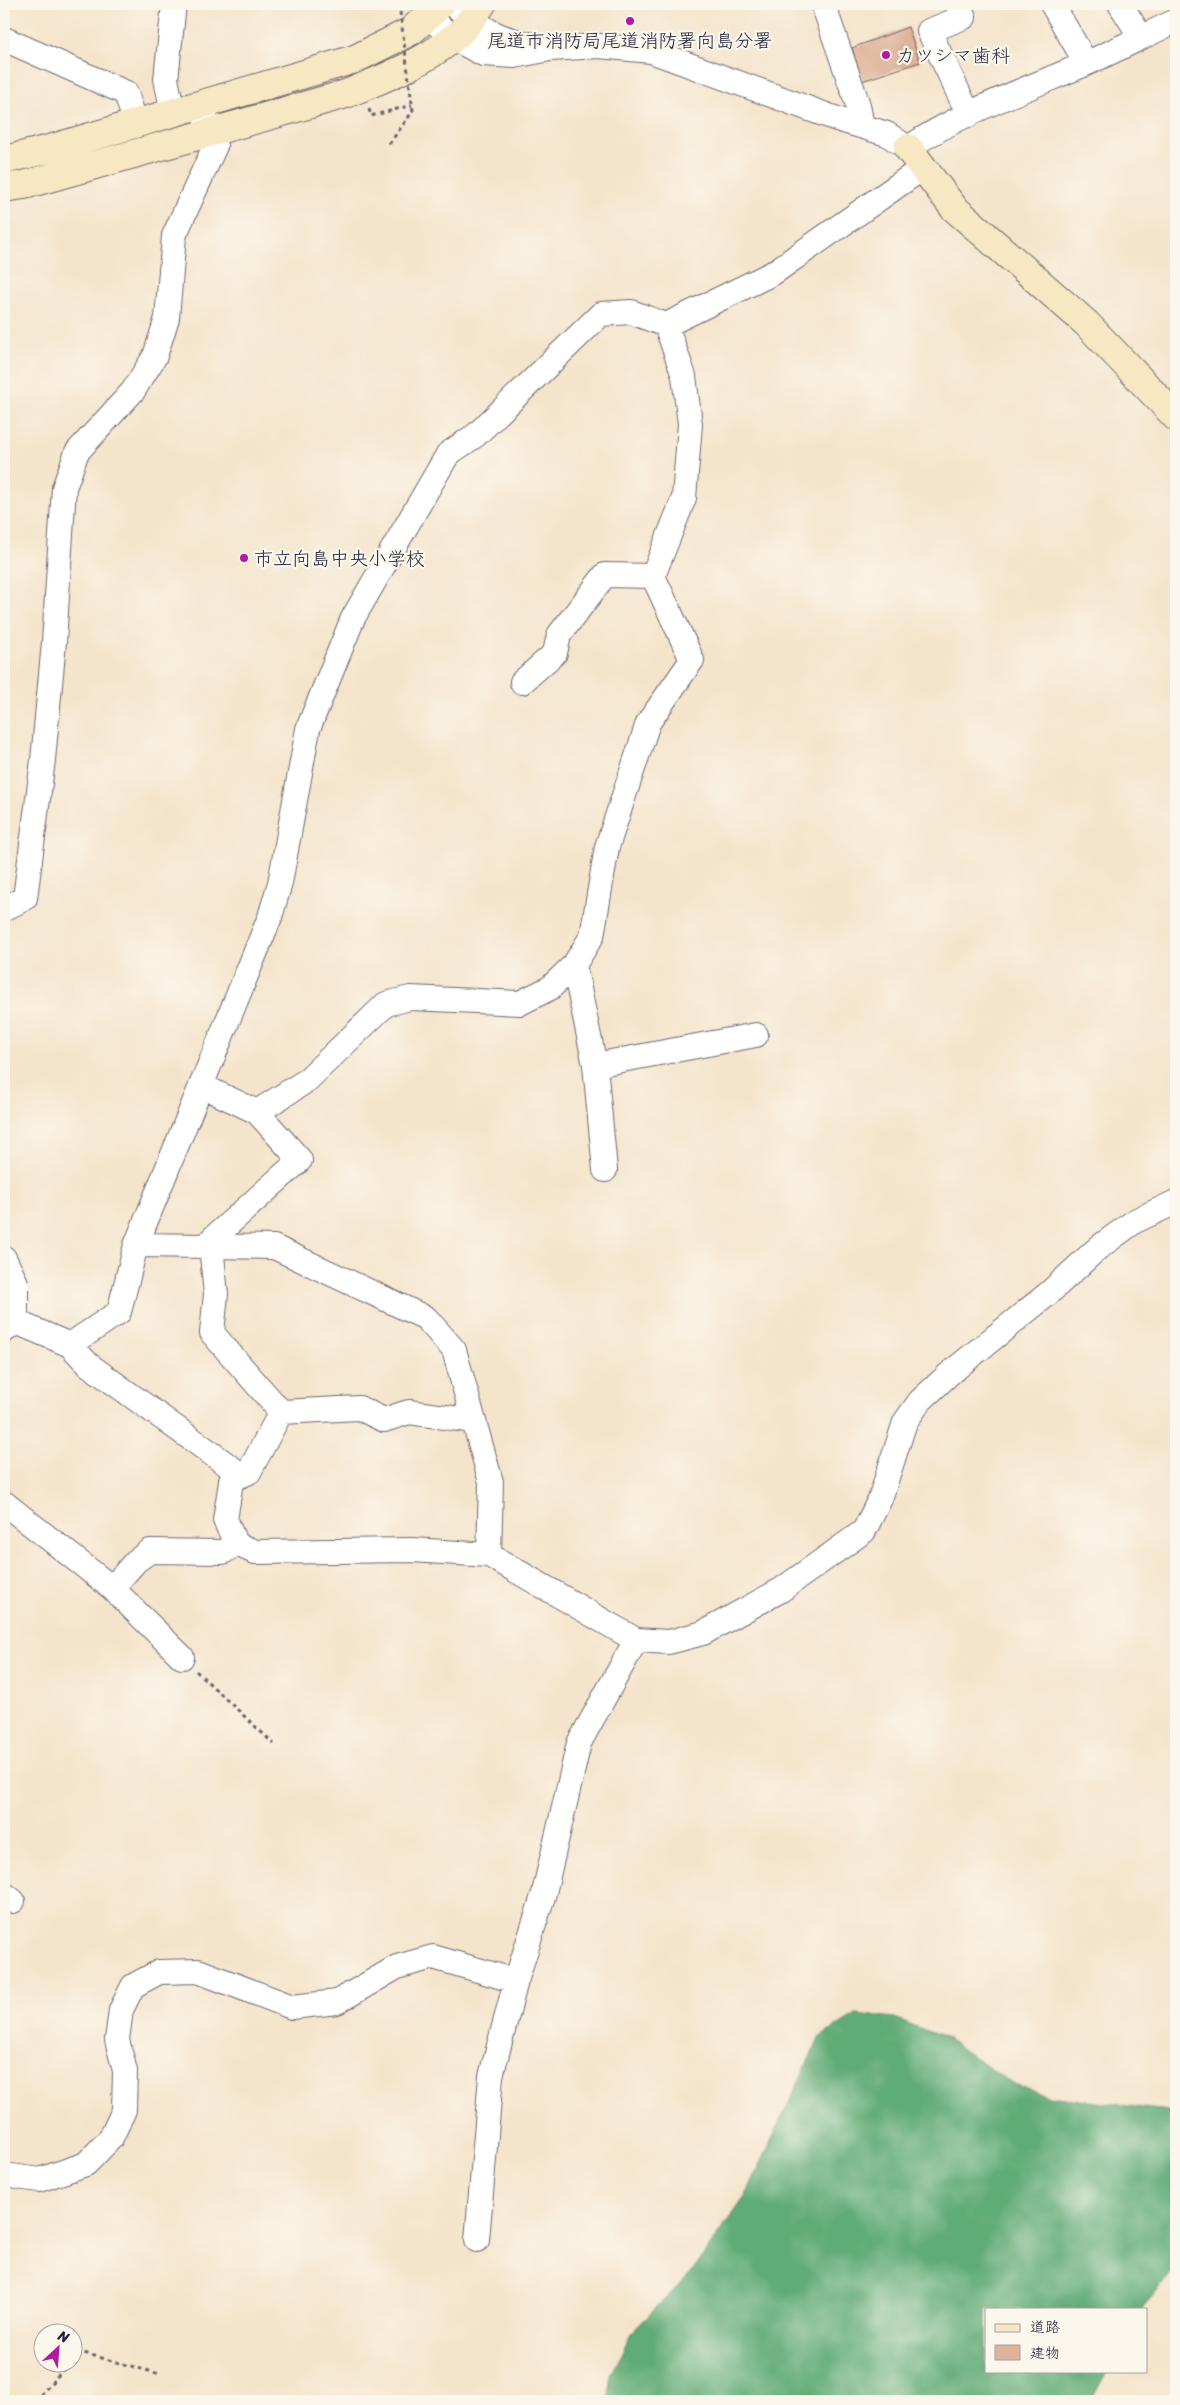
<svg xmlns="http://www.w3.org/2000/svg" width="1180" height="2405" font-family="Sriracha,'Klee One',sans-serif">
<style>
.forest{fill:#60ac76;stroke:#416758}
.building{fill:#deb399}
.lines{fill:none;stroke-linecap:round;stroke-linejoin:round}
.street-casing{stroke:#6c666d;stroke-width:26}
.secondary-casing{stroke:#6c666d;stroke-width:30}
.path{stroke:#6c666d;stroke-width:3;stroke-dasharray:4 4;stroke-linecap:butt}
.street{stroke:#fff;stroke-width:24}
.secondary{stroke:#f7e8c3;stroke-width:28}
.path-bridge{stroke:#6c666d;stroke-width:3;stroke-dasharray:4 4;stroke-linecap:butt}
.poi-dot{fill:#b5179e;stroke:#fbf7ec;stroke-width:2}
.labels{text-anchor:middle;dominant-baseline:central;stroke-width:4.5;stroke-linejoin:round;paint-order:stroke}
.poi-label{font-size:19px;fill:#22223b;stroke:#fbf7ec;text-anchor:start}
</style>
<rect width="100%" height="100%" fill="#fbf7ec"/>
<filter id="ink" filterUnits="userSpaceOnUse"><feTurbulence type="fractalNoise" baseFrequency=".02" numOctaves="2"/><feDisplacementMap in="SourceGraphic" scale="10" xChannelSelector="R" yChannelSelector="G"/><feConvolveMatrix kernelMatrix="1 2 1 2 8 2 1 2 1" color-interpolation-filters="sRGB"/></filter>
<filter id="wash" filterUnits="userSpaceOnUse"><feTurbulence type="fractalNoise" baseFrequency=".0096" numOctaves="4" result="noise"/><feDisplacementMap in="SourceGraphic" scale="20" xChannelSelector="R" yChannelSelector="G"/><feGaussianBlur stdDeviation="1.12" result="paint"/><feColorMatrix in="noise" values="0 0 0 0 0 0 0 0 0 0 0 0 0 0 0 0 0 1.4 0 .05"/><feComposite in="paint" operator="in"/></filter>
<g filter="url(#wash)">
<rect width="100%" height="100%" fill="#f4e4cb"/>
<path class="forest" d="M 856,2014 L 895,2018 L 947,2039 L 1013,2084 L 1048,2096 L 1176,2112 L 1176,2269 L 1141,2309 L 986,2309 L 986,2371 L 1107,2371 L 1091,2401 L 607,2401 L 611,2375 L 631,2333 L 691,2273 L 747,2193 L 819,2038 Z"/>
<g id="blocks">
<path class="building" d="M 908,27 L 920,62 L 862,81 L 852,48 Z"/>
</g>
</g>
<g filter="url(#ink)">
<use href="#blocks" fill-opacity="0" stroke="#6c666d" stroke-width="1"/>
<g class="lines">
<defs>
<path id="street" d="M 453,4 C 483,29 495,38 534,45
M 823,4 L 858,105 L 862,126
M 957,4 L 964,17 L 929,31 L 969,115
M 1052,4 L 1086,63
M 1120,4 L 1141,37
M 429,17 L 453,38 L 483,54 L 514,56 L 550,49 L 599,46 L 651,51 L 837,119 L 887,134 L 908,148 C 962,112 1024,90 1083,65 C 1115,51 1145,35 1176,21
M 4,39 L 126,93 L 136,124
M 173,113 L 166,79 L 174,4
M 522,682 L 555,653 L 559,635 L 605,575 L 653,576
M 4,909 L 25,898 L 43,760 L 54,642 L 64,488 L 77,452 L 133,391 L 155,356 L 167,318 L 174,236 L 215,146 L 204,114
M 574,965 L 595,1065 L 756,1035
M 595,1065 L 605,1170
M 202,1086 L 257,1112 L 300,1160 L 212,1239 L 211,1246 L 216,1294 L 212,1333 L 281,1412 L 249,1472 L 231,1480
M 257,1112 L 306,1081 L 386,1004 L 410,998 L 520,1003 L 550,988 L 574,965 L 592,936 L 607,847 L 648,723 L 692,660 L 653,576 L 684,498 L 690,424 L 684,376 L 666,325
M 136,1245 L 274,1247 L 426,1318 L 454,1350 L 491,1482 L 489,1555
M 4,1258 L 16,1283 L 16,1322 L 4,1331
M 16,1322 L 70,1345 L 89,1365 L 233,1469 L 225,1520 L 236,1544 L 255,1552 L 412,1550 L 489,1555 L 636,1640 L 669,1642 L 703,1633 L 781,1590 L 864,1531 L 880,1499 L 905,1422 L 920,1401 L 949,1374 L 1049,1293 L 1098,1248 L 1135,1221 L 1176,1202
M 70,1345 L 119,1312 L 136,1245 L 270,917 L 280,883 L 308,729 L 353,618 L 448,454 L 476,435 L 601,314 L 631,312 L 666,325 L 773,273 L 924,167
M 281,1412 L 359,1408 L 384,1420 L 409,1412 L 474,1421
M 4,1503 L 112,1588 L 182,1657
M 112,1588 L 136,1561 L 150,1551 L 223,1552 L 236,1544
M 4,1894 L 13,1901
M 4,2175 L 39,2180 L 86,2164 L 111,2138 L 124,2110 L 125,2071 L 117,2040 L 121,2010 L 133,1986 L 159,1972 L 198,1971 L 292,2007 L 337,2002 L 397,1967 L 433,1957 L 516,1981
M 477,2240 L 491,2076 L 516,1981 L 544,1893 L 579,1743 L 636,1640"/>
<path id="secondary" d="M 908,148 L 954,208 L 1086,323 L 1176,417
M 4,160 L 53,148 L 355,59 L 411,31 L 441,4
M 4,188 L 24,185 L 346,94 C 382,79 421,64 452,39 C 464,30 474,16 482,4"/>
</defs>
<use href="#street" class="street-casing"/>
<use href="#secondary" class="secondary-casing"/>
<path class="path" d="M 391,4 L 397,4
M 369,109 L 371,116 L 412,105
M 389,144 L 413,111
M 196,1671 L 274,1744
M 72,2360 L 80,2352 L 160,2374
M 35,2401 L 70,2362"/>
<use href="#street" class="street"/>
<use href="#secondary" class="secondary"/>
<path class="path-bridge" d="M 399,4 L 413,111"/>
</g>
</g>
<g class="poi-dot">
<circle cx="630" cy="21" r="5"/>
<circle cx="886" cy="55" r="5"/>
<circle cx="244" cy="558" r="5"/>
</g>
<g class="labels">
<g class="poi-label">
<text x="630" y="40" text-anchor="middle">尾道市消防局尾道消防署向島分署</text>
<text x="896" y="55">カツシマ歯科</text>
<text x="254" y="558">市立向島中央小学校</text>
</g>
</g>
<rect width="1180" height="2405" fill="none" stroke="#fbf7ec" stroke-width="20"/>
<rect x="985" y="2308" width="162" height="65" fill="#fbf7ec" stroke="#a4a2a5"/>
<rect x="995" y="2324" width="25" height="8" fill="#f7e8c3" stroke="#a4a2a5"/>
<text x="1030" y="2332" font-size="15" fill="#22223b">道路</text>
<rect x="995" y="2345" width="25" height="15" fill="#deb399" stroke="#a4a2a5"/>
<text x="1030" y="2358" font-size="15" fill="#22223b">建物</text>
<g transform="translate(58 2348) rotate(26)"><circle r="24" fill="#fbf7ec" stroke="#a4a2a5"/>
<path d="M0-4L9 19L0 12L-9 19Z" fill="#b5179e"/>
<text y="-8" font-size="14" font-weight="bold" text-anchor="middle" fill="#22223b">N</text>
</g>
</svg>
